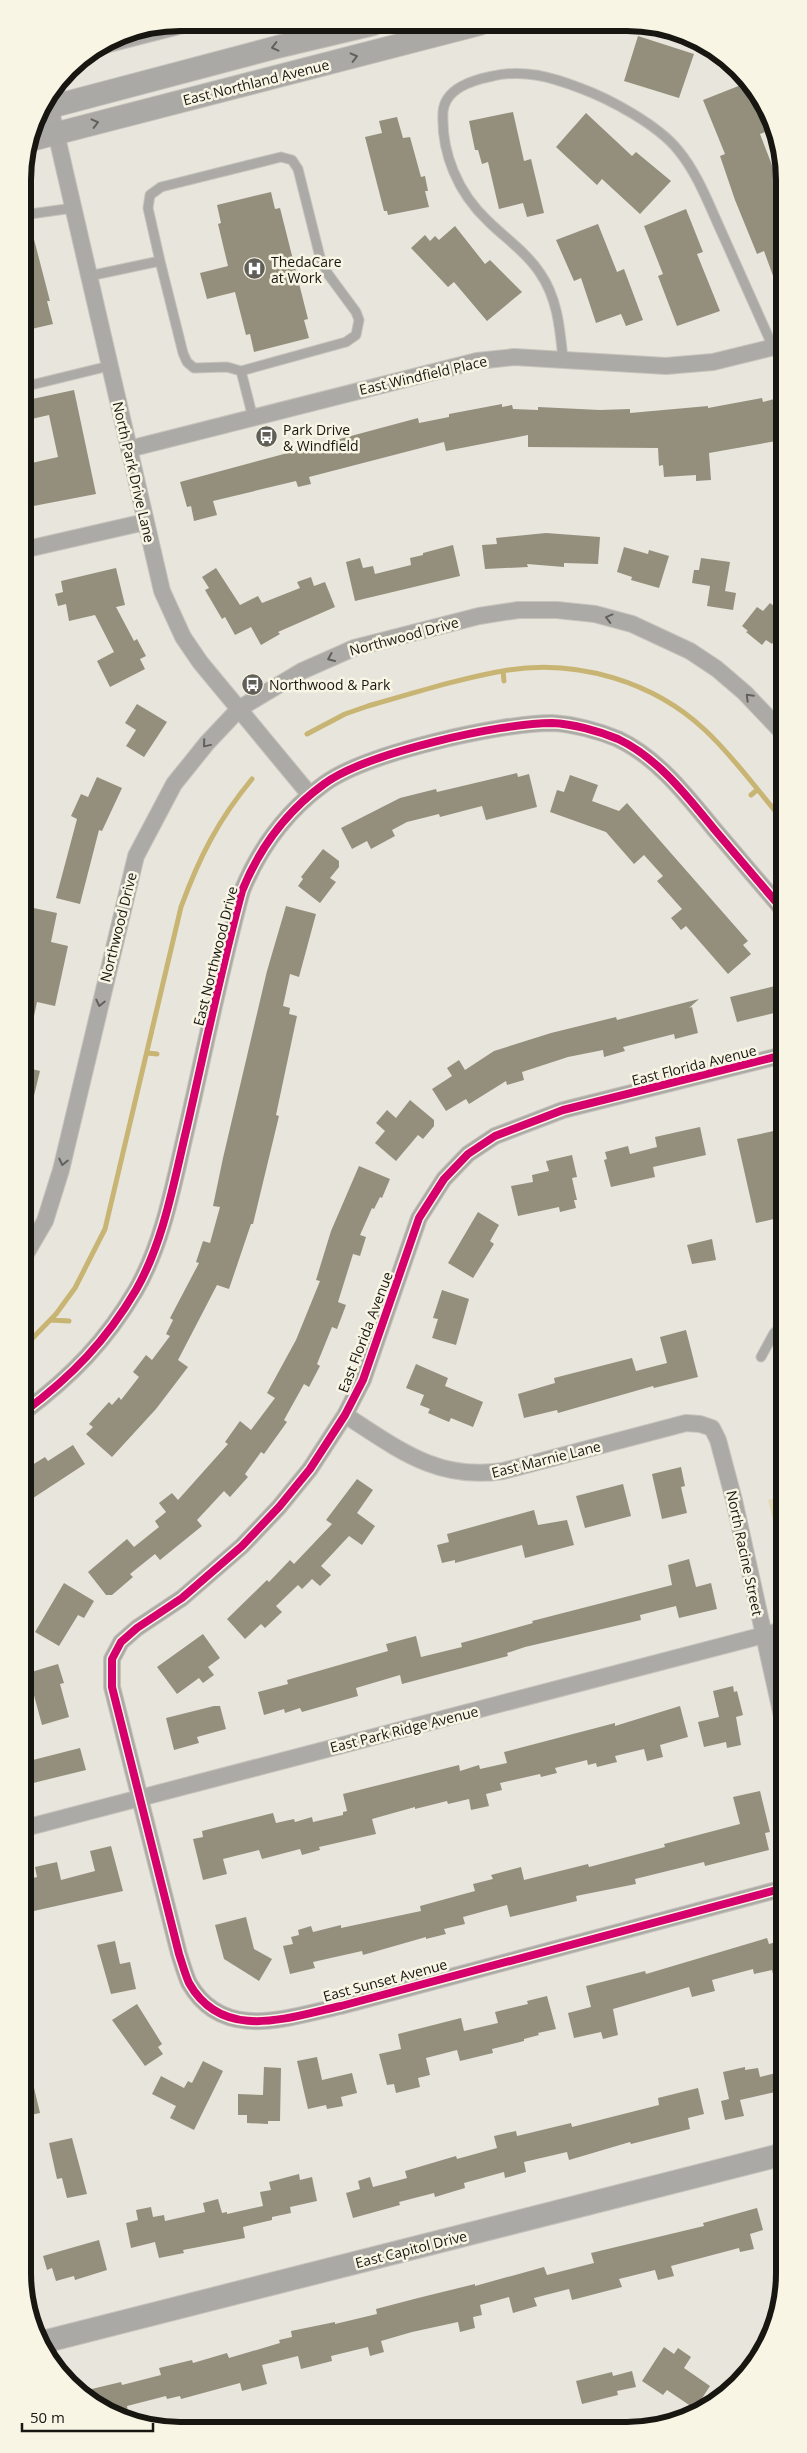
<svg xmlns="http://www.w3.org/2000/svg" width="807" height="2453" font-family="'Open Sans',sans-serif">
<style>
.green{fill:#e4dab9}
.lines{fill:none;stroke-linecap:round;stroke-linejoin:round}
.stream{stroke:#c8b574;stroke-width:5}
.building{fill:#948f7d}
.lane-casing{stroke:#c6c3bc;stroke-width:11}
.street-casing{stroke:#c6c3bc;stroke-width:18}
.secondary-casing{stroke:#c6c3bc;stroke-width:24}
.lane{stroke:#acaaa6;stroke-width:9}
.street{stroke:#acaaa6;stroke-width:16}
.secondary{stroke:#aba9a5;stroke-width:22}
.cycleway-casing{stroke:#f9f5e5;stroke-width:11}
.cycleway{stroke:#d6006c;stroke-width:8}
.oneway{stroke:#62605b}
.oneway2{stroke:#62605c}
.labels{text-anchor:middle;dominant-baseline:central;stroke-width:5;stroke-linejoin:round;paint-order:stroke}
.street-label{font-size:14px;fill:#181611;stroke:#f9f5e5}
.poi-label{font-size:14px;fill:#181611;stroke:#f9f5e5;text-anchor:start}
.rim{fill:none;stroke:#181611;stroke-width:6}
</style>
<rect width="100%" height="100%" fill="#e8e5dc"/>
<path class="green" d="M 783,1496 L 783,1561 L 768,1500 Z"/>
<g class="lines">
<path class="stream" d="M 503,671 L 504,681
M 307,734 L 345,714 L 368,706 C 414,693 461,678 508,670 C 578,659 654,682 705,730 C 734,757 757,790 782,819
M 751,795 L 757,790
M 147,1053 L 157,1054
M 51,1320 L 69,1321
M 24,1347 L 56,1314 L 75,1288 L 105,1229 L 181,907 C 199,858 218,820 252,779"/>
</g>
<path class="building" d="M 638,36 L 694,54 L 679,98 L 624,81 Z
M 746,83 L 765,132 L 760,134 L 782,191 L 780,295 L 764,251 L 757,254 L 735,200 L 720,156 L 725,154 L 703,100 Z
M 513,112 L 524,161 L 531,159 L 544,213 L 527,217 L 523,203 L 499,209 L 488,162 L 482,164 L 478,150 L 475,150 L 469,121 Z
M 586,113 L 632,156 L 636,152 L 671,181 L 640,214 L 602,179 L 597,185 L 556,147 Z
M 397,117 L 403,138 L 410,137 L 421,177 L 425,176 L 428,191 L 425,191 L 429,207 L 388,215 L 387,211 L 384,211 L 365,137 L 382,133 L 379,121 Z
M 271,192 L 275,209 L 280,208 L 308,319 L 304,320 L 309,338 L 254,352 L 250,334 L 246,335 L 235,292 L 207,299 L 200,273 L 228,266 L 218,224 L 221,223 L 217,205 Z
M 686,209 L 703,252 L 697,254 L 720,311 L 677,326 L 658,276 L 663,274 L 644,226 Z
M 29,220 L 50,301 L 47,301 L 53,324 L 23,331 L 23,221 Z
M 598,224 L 617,272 L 624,269 L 643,320 L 626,326 L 621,314 L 596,323 L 581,278 L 574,281 L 556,240 Z
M 455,226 L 485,264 L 490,260 L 522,292 L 487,321 L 454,282 L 448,287 L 411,248 L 425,235 L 430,241 L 435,236 L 439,240 Z
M 74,390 L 96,494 L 23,508 L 23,465 L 58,457 L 49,415 L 23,421 L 23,401 Z
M 782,397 L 782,440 L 709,453 L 711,480 L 696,481 L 696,475 L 664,477 L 663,465 L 659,466 L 658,448 L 528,447 L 528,435 L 446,451 L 444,442 L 309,477 L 311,484 L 298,487 L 296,481 L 213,501 L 217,515 L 194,521 L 191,506 L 187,507 L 180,482 L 418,418 L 419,423 L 449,417 L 449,414 L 502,404 L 502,407 L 512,405 L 513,409 L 538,410 L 538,407 L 600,410 L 630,409 L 630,413 L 708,406 L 708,408 L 762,398 L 763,402 Z
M 546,533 L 600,537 L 598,564 L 564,563 L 564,567 L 527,564 L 528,567 L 485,569 L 482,545 L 497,544 L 496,538 Z
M 453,545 L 460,576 L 355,601 L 346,562 L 360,558 L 363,568 L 373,566 L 375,574 L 411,565 L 410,558 L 423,555 L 423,553 Z
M 624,547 L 648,554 L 649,550 L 669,556 L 659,588 L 631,580 L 632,577 L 617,572 Z
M 701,558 L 730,562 L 725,591 L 736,593 L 733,610 L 707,606 L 710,586 L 692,583 L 694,570 L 699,570 Z
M 116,568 L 125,605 L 116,607 L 134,641 L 137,639 L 146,656 L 140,659 L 145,669 L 110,687 L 97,661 L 114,652 L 95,615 L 69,621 L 66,604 L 58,606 L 55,594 L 63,592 L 61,581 Z
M 216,568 L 240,605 L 258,596 L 262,603 L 300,588 L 297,582 L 311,577 L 314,586 L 325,582 L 335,607 L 278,632 L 280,634 L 261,645 L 251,627 L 235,635 L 225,617 L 222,619 L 205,590 L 209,588 L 202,577 Z
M 770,603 L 782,612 L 782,644 L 775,639 L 772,644 L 766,640 L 762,645 L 746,632 L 748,631 L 742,626 L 757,607 L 763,611 Z
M 137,704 L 167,722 L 144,757 L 126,746 L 136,730 L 125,723 Z
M 517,773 L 518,777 L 529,774 L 537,807 L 486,820 L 482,806 L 440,817 L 439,814 L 407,822 L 392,830 L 395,836 L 371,849 L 367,841 L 352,849 L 341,828 L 400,798 L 436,789 L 437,792 Z
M 570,775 L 598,785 L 592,801 L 619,811 L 627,803 L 748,941 L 743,945 L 751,954 L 728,974 L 686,926 L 681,930 L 671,918 L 682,909 L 657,881 L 663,876 L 644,855 L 634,864 L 606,832 L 550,812 L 557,790 L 564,792 Z
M 97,777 L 122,788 L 102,831 L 99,830 L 80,904 L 56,898 L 77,819 L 71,816 L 81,794 L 88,797 Z
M 323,849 L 339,861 L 339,867 L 330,878 L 336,882 L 320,903 L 298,886 L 303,879 L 301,877 Z
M 286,906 L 316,914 L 299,977 L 290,974 L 283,1006 L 290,1008 L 289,1014 L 297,1016 L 276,1115 L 279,1116 L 253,1224 L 251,1224 L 229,1289 L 217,1285 L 178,1360 L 188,1367 L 156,1409 L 112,1457 L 86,1434 L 93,1427 L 89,1424 L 109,1402 L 112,1405 L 119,1397 L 121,1400 L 139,1377 L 133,1372 L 146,1355 L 152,1360 L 170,1336 L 166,1334 L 173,1320 L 170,1318 L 199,1263 L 196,1262 L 203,1241 L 210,1243 L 220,1207 L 213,1206 L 223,1158 L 267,971 Z
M 29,907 L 57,913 L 51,942 L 68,946 L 55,1006 L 37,1002 L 30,1035 L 24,1034 L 24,917 L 27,918 Z
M 783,984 L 783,1006 L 777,1007 L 778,1012 L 737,1022 L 730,997 Z
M 699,999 L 689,1008 L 692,1007 L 698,1033 L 675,1039 L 674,1034 L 623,1047 L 625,1051 L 604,1057 L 603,1050 L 568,1057 L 522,1072 L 524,1080 L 507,1085 L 506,1081 L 469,1104 L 466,1099 L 446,1111 L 432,1089 L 452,1076 L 447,1068 L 459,1060 L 465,1070 L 494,1051 L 551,1033 L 616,1017 L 617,1020 Z
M 24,1067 L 40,1071 L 29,1116 L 24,1116 Z
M 410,1100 L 434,1120 L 434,1126 L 423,1139 L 418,1135 L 396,1161 L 375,1143 L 385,1131 L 376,1123 L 387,1110 L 396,1118 Z
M 700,1127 L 706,1155 L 653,1167 L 655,1177 L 611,1187 L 604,1160 L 607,1159 L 605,1152 L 628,1146 L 630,1154 L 657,1147 L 655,1137 Z
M 783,1129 L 783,1217 L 756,1223 L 737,1139 Z
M 572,1155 L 577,1177 L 572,1178 L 577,1200 L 574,1200 L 576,1208 L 560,1212 L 559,1207 L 518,1216 L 511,1186 L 533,1182 L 532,1175 L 549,1171 L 546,1161 Z
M 359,1166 L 390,1179 L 382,1198 L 380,1197 L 374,1209 L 372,1208 L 360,1235 L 366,1237 L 360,1256 L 353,1254 L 338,1302 L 346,1305 L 337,1329 L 332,1327 L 317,1364 L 320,1366 L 309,1387 L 304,1384 L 284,1420 L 287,1422 L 264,1454 L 261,1452 L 245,1474 L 248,1477 L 230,1497 L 224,1491 L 197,1520 L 202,1526 L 160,1560 L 155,1554 L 130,1574 L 133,1577 L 112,1595 L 106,1595 L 88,1572 L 127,1539 L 134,1547 L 159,1527 L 155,1521 L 166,1512 L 159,1503 L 172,1493 L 178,1500 L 228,1444 L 225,1442 L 240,1421 L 251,1430 L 275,1398 L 267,1393 L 296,1340 L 320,1281 L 316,1280 L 331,1231 Z
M 478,1212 L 499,1225 L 490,1241 L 494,1244 L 473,1278 L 448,1263 Z
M 712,1239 L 716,1260 L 692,1264 L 687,1245 Z
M 442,1290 L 469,1299 L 456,1345 L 432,1338 L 438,1319 L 433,1318 Z
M 686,1330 L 698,1377 L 654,1388 L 653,1386 L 558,1413 L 557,1410 L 524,1418 L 518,1394 L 555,1383 L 554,1378 L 632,1358 L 636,1371 L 667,1363 L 660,1337 Z
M 416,1364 L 448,1378 L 445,1386 L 483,1402 L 473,1427 L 451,1418 L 449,1422 L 428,1413 L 430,1409 L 420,1405 L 424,1395 L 406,1388 Z
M 73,1445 L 85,1464 L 24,1504 L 24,1470 L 45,1457 L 48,1461 Z
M 681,1467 L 685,1486 L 681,1487 L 687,1513 L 662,1519 L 652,1474 Z
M 357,1479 L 373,1490 L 357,1513 L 375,1526 L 362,1545 L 349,1536 L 321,1566 L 331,1575 L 320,1586 L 312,1579 L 302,1589 L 298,1585 L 276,1606 L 282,1612 L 265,1628 L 261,1624 L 245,1639 L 227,1619 L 267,1580 L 269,1582 L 290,1560 L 294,1564 L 332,1524 L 326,1520 Z
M 623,1484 L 631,1516 L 585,1528 L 576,1496 Z
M 534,1510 L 538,1525 L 567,1520 L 574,1545 L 525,1558 L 522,1545 L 455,1563 L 455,1560 L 442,1563 L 437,1545 L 449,1542 L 447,1534 Z
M 689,1559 L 696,1587 L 711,1583 L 717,1609 L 679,1618 L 676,1606 L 640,1615 L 641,1620 L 525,1647 L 507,1653 L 508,1656 L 402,1684 L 400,1675 L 356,1688 L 358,1696 L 302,1712 L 300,1708 L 285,1713 L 284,1709 L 264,1715 L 258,1692 L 288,1684 L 287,1680 L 388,1651 L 386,1644 L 416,1636 L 421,1657 L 462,1647 L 461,1643 L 533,1623 L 532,1621 L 672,1585 L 668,1565 Z
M 64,1583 L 94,1601 L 84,1618 L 78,1615 L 59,1646 L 35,1632 Z
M 203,1634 L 220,1658 L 208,1667 L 214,1675 L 203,1683 L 199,1678 L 177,1694 L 157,1667 Z
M 58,1664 L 64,1683 L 60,1684 L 69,1717 L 42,1725 L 28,1673 Z
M 733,1686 L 734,1692 L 737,1691 L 743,1715 L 736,1717 L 741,1745 L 727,1748 L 726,1742 L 704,1747 L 698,1722 L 719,1717 L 713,1691 Z
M 214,1706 L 220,1706 L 226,1729 L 197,1737 L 199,1743 L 174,1750 L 166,1718 Z
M 680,1706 L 688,1737 L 660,1745 L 663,1757 L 647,1761 L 644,1749 L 615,1756 L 617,1762 L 597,1767 L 596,1763 L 588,1765 L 587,1760 L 555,1768 L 557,1773 L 541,1777 L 540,1774 L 500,1783 L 502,1790 L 486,1794 L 489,1806 L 471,1810 L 469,1799 L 448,1804 L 447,1801 L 415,1809 L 415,1807 L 372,1819 L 376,1834 L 319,1847 L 320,1850 L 302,1855 L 300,1849 L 262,1859 L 259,1850 L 223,1859 L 227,1874 L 203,1880 L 193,1839 L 203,1837 L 202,1831 L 273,1813 L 276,1823 L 294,1819 L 295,1822 L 312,1817 L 313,1822 L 343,1815 L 343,1812 L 347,1811 L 343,1794 L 459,1765 L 460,1771 L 479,1765 L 480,1769 L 507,1763 L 504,1752 L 615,1723 L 615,1726 Z
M 80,1748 L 86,1770 L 25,1785 L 25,1762 Z
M 760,1791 L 770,1832 L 765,1833 L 769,1850 L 705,1866 L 704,1862 L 635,1879 L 636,1884 L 576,1896 L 577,1901 L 510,1917 L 507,1905 L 463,1917 L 465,1924 L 444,1929 L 446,1934 L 426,1939 L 426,1937 L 363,1955 L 362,1951 L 313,1962 L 315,1968 L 290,1974 L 283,1946 L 293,1944 L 291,1937 L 299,1935 L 298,1930 L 311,1926 L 313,1932 L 341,1925 L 341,1928 L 421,1911 L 420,1906 L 475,1891 L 473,1884 L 493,1879 L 491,1875 L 521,1867 L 524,1880 L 588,1864 L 589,1867 L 665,1847 L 664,1844 L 740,1824 L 733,1797 Z
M 111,1846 L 123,1891 L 25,1913 L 25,1880 L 37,1877 L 35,1867 L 57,1862 L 61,1880 L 95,1871 L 90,1851 Z
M 246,1917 L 254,1949 L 272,1959 L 259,1981 L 224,1959 L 215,1925 Z
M 767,1938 L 769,1944 L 784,1940 L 784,1997 L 779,1998 L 772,1970 L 754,1974 L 753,1969 L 712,1980 L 715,1991 L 692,1997 L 689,1987 L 613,2009 L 618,2035 L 603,2039 L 601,2032 L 574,2038 L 568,2013 L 591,2007 L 586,1986 L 645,1971 L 646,1974 Z
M 115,1941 L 120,1964 L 130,1962 L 136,1989 L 111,1994 L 97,1945 Z
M 547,1996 L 556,2029 L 538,2033 L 539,2035 L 524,2039 L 524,2041 L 492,2049 L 493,2053 L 460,2061 L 457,2050 L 426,2058 L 430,2075 L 418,2078 L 420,2087 L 396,2093 L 394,2084 L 387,2085 L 379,2054 L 401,2049 L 398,2034 L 461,2018 L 464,2031 L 498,2023 L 495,2012 L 528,2004 L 527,2001 Z
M 137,2004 L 162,2044 L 158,2047 L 163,2054 L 145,2066 L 112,2020 Z
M 317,2057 L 322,2080 L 352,2073 L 357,2093 L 341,2097 L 343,2106 L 327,2109 L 326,2105 L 308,2109 L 297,2061 Z
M 203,2061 L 223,2071 L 194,2130 L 170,2118 L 176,2106 L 152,2094 L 161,2076 L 184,2088 L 188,2081 L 192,2083 Z
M 264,2067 L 281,2068 L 280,2121 L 268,2121 L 268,2124 L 247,2123 L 247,2115 L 238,2115 L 238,2094 L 263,2095 Z
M 745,2067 L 745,2070 L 758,2068 L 760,2077 L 784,2071 L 784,2090 L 740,2100 L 744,2116 L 725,2120 L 721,2101 L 729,2099 L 723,2072 Z
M 25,2075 L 31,2075 L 40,2113 L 25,2116 Z
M 698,2088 L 704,2114 L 688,2118 L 690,2129 L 631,2144 L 630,2142 L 569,2160 L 567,2152 L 524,2162 L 526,2172 L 505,2178 L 504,2172 L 464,2183 L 465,2188 L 435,2197 L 434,2193 L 399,2202 L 400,2205 L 353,2218 L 346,2193 L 360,2189 L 358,2181 L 370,2177 L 373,2187 L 407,2178 L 405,2171 L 456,2156 L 457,2159 L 497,2148 L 494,2136 L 516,2131 L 517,2136 L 571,2123 L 572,2127 L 659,2105 L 658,2098 Z
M 72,2138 L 87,2194 L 67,2198 L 62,2178 L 57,2179 L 49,2143 Z
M 299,2174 L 300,2180 L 312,2177 L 317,2201 L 290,2207 L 291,2213 L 272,2217 L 272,2220 L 243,2227 L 245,2238 L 183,2250 L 184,2253 L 159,2258 L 155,2242 L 131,2248 L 126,2223 L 138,2220 L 136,2210 L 151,2207 L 153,2217 L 164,2215 L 165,2221 L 205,2212 L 203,2203 L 218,2199 L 222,2213 L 227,2212 L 227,2214 L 263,2206 L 260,2192 L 271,2190 L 269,2182 Z
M 757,2208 L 763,2230 L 750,2234 L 754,2249 L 740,2252 L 739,2248 L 671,2266 L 674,2276 L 658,2280 L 655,2270 L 619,2279 L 622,2287 L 572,2300 L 569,2289 L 534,2298 L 537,2306 L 513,2313 L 509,2297 L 480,2305 L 482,2315 L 473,2317 L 475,2328 L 460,2332 L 458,2322 L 412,2332 L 381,2341 L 384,2352 L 370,2356 L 368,2347 L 331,2356 L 332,2361 L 301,2369 L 298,2356 L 262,2365 L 267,2384 L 242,2391 L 240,2383 L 181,2399 L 180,2396 L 167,2399 L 166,2396 L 127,2406 L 128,2412 L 115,2415 L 102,2410 L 79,2392 L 121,2382 L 122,2385 L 161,2375 L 159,2368 L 192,2360 L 193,2363 L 227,2353 L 229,2358 L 280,2343 L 279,2340 L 292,2337 L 291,2331 L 335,2322 L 335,2324 L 377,2314 L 376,2309 L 418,2298 L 475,2284 L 475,2286 L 544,2267 L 547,2275 L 594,2263 L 591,2253 L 704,2226 L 703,2223 Z
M 99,2240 L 107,2270 L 75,2280 L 74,2276 L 56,2281 L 52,2268 L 47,2270 L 43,2256 Z
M 664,2347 L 674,2354 L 678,2348 L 691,2357 L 684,2368 L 710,2386 L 695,2409 L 667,2390 L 663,2395 L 642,2381 Z
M 632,2371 L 636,2387 L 617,2391 L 618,2395 L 582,2404 L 576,2381 L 612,2372 L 613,2376 Z"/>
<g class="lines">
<defs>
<path id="lane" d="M 23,215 L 73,208
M 160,261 L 148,208 L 150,195 L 161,187 L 281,157 L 292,160 L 298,169 L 320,257 L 328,274 L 356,312 L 359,320 L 356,335 L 346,342 L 241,371
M 89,276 L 160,261 L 183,353 L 187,362 L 194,368 L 227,367 L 241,371 L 253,418
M 563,359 C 560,330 558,299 540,273 C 527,253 505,238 488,221 C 458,193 441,153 443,112 C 445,88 473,80 493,76 C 524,69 551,77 580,88 C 610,99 658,125 678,150 C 698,174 709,205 722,233 C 739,271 756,309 773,347
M 23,387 L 109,366
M 761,1357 L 774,1333 L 783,1325"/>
<path id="street" d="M 101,46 L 191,23
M 50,107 L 162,591 L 183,637 L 200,662 L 310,795
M 129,449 L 477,361 L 514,357 L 666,366 L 713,362 L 782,345
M 23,550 L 145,522
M 783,1055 L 563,1110 L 495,1136 L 468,1154 L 444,1179 L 419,1218 L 363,1380 L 345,1415 L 310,1469 L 279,1507 L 242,1546 L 182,1598 L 137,1628 L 121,1642 L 112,1659 L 112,1687 L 179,1954 C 182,1963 185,1974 189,1983 C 223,2043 289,2017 341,2006 L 784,1888
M 24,1257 L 45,1221 L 61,1170 L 136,856 L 174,784 L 207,743 L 240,708 L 302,671 L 354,648 L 479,616 L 518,610 L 557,610 L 595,614 L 632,624 L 690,651 L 717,669 L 745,693 L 782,732
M 24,1412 C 72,1376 106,1341 136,1290 C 164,1241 174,1181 187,1127 C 205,1048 221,969 242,891 C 259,849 287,811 324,784 C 366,753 500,723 552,723 C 573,724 599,731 618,739 C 658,758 687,796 714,829 C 737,856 760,883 782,909
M 345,1415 C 398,1449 437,1481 503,1471 L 686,1423 L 700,1424 L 712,1428 L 718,1440 L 734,1500 L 783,1721
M 25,1828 L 783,1630"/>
<path id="secondary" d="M 39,110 L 277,47 L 374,24
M 31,140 L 480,24
M 39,2343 L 784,2154"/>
</defs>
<use href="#lane" class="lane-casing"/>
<use href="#street" class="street-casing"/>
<use href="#secondary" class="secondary-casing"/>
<use href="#lane" class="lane"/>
<use href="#street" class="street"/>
<use href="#secondary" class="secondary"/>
<defs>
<path id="cycleway" d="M 783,1055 L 563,1110 L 495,1136 L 468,1154 L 444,1179 L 419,1218 L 363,1380 L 345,1415 L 310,1469 L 279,1507 L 242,1546 L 182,1598 L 137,1628 L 121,1642 L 112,1659 L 112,1687 L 179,1954 C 182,1963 185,1974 189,1983 C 223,2043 289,2017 341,2006 L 784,1888
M 24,1412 C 72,1376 106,1341 136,1290 C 164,1241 174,1181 187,1127 C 205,1048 221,969 242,891 C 259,849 287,811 324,784 C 366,753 500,723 552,723 C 573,724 599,731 618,739 C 658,758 687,796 714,829 C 737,856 760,883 782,909"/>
</defs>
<use href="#cycleway" class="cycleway-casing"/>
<use href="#cycleway" class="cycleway"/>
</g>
<defs><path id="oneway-chevron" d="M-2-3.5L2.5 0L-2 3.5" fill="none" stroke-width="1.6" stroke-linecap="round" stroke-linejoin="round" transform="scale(1.25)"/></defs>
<g class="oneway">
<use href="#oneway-chevron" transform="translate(275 47) rotate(166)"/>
<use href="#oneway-chevron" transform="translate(354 57) rotate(-14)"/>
<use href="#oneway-chevron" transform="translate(95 123) rotate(-14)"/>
</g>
<g class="oneway2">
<use href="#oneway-chevron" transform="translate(609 618) rotate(-165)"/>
<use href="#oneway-chevron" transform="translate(331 658) rotate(156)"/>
<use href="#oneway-chevron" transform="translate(749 697) rotate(-135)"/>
<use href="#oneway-chevron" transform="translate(206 744) rotate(130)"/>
<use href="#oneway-chevron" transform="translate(100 1003) rotate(103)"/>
<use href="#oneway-chevron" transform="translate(63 1162) rotate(103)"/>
</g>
<defs>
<symbol id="hospital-disc" viewBox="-11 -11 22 22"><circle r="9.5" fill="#615e58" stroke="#f9f5e5"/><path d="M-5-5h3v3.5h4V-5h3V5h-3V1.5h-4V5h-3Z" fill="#fff"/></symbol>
<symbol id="bus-disc" viewBox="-11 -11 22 22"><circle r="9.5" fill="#615e58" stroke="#f9f5e5"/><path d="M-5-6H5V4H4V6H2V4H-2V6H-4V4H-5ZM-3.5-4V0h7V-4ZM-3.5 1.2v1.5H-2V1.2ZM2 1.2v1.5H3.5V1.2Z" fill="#fff"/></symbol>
</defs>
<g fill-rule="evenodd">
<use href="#hospital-disc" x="242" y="256" width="25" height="25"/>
<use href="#bus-disc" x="254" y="424" width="25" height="25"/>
<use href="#bus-disc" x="240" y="672" width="25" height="25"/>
</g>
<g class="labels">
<g class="street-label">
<text transform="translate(256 82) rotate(-14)">East Northland Avenue</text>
<text transform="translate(423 375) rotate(-13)">East Windfield Place</text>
<text transform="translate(134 472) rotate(77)">North Park Drive Lane</text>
<text transform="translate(404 636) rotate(-15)">Northwood Drive</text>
<text transform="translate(118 927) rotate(-76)">Northwood Drive</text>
<text transform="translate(215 956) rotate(-76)">East Northwood Drive</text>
<text transform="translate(694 1065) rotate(-14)">East Florida Avenue</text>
<text transform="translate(365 1332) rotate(-69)">East Florida Avenue</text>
<text transform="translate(546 1459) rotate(-14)">East Marnie Lane</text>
<text transform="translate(745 1553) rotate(78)">North Racine Street</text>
<text transform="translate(404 1729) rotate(-14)">East Park Ridge Avenue</text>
<text transform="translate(385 1980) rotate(-15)">East Sunset Avenue</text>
<text transform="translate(411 2249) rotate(-14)">East Capitol Drive</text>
</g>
<g class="poi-label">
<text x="271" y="261">ThedaCare<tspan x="271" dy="16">at Work</tspan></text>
<text x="283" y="429">Park Drive<tspan x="283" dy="16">&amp; Windfield</tspan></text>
<text x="269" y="684">Northwood &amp; Park</text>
</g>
</g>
<path d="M0 0H807V2453H0ZM180 31H627A149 149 0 0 1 776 180V2273A149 149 0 0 1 627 2422H180A149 149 0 0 1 31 2273V180A149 149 0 0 1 180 31Z" fill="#f9f5e5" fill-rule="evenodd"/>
<path class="rim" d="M180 31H627A149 149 0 0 1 776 180V2273A149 149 0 0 1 627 2422H180A149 149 0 0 1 31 2273V180A149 149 0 0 1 180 31Z"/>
<path d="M22 2423v8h131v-8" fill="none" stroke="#181611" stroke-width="2.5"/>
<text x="30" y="2423" font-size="15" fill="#181611" stroke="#f9f5e5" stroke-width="4" paint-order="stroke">50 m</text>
</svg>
